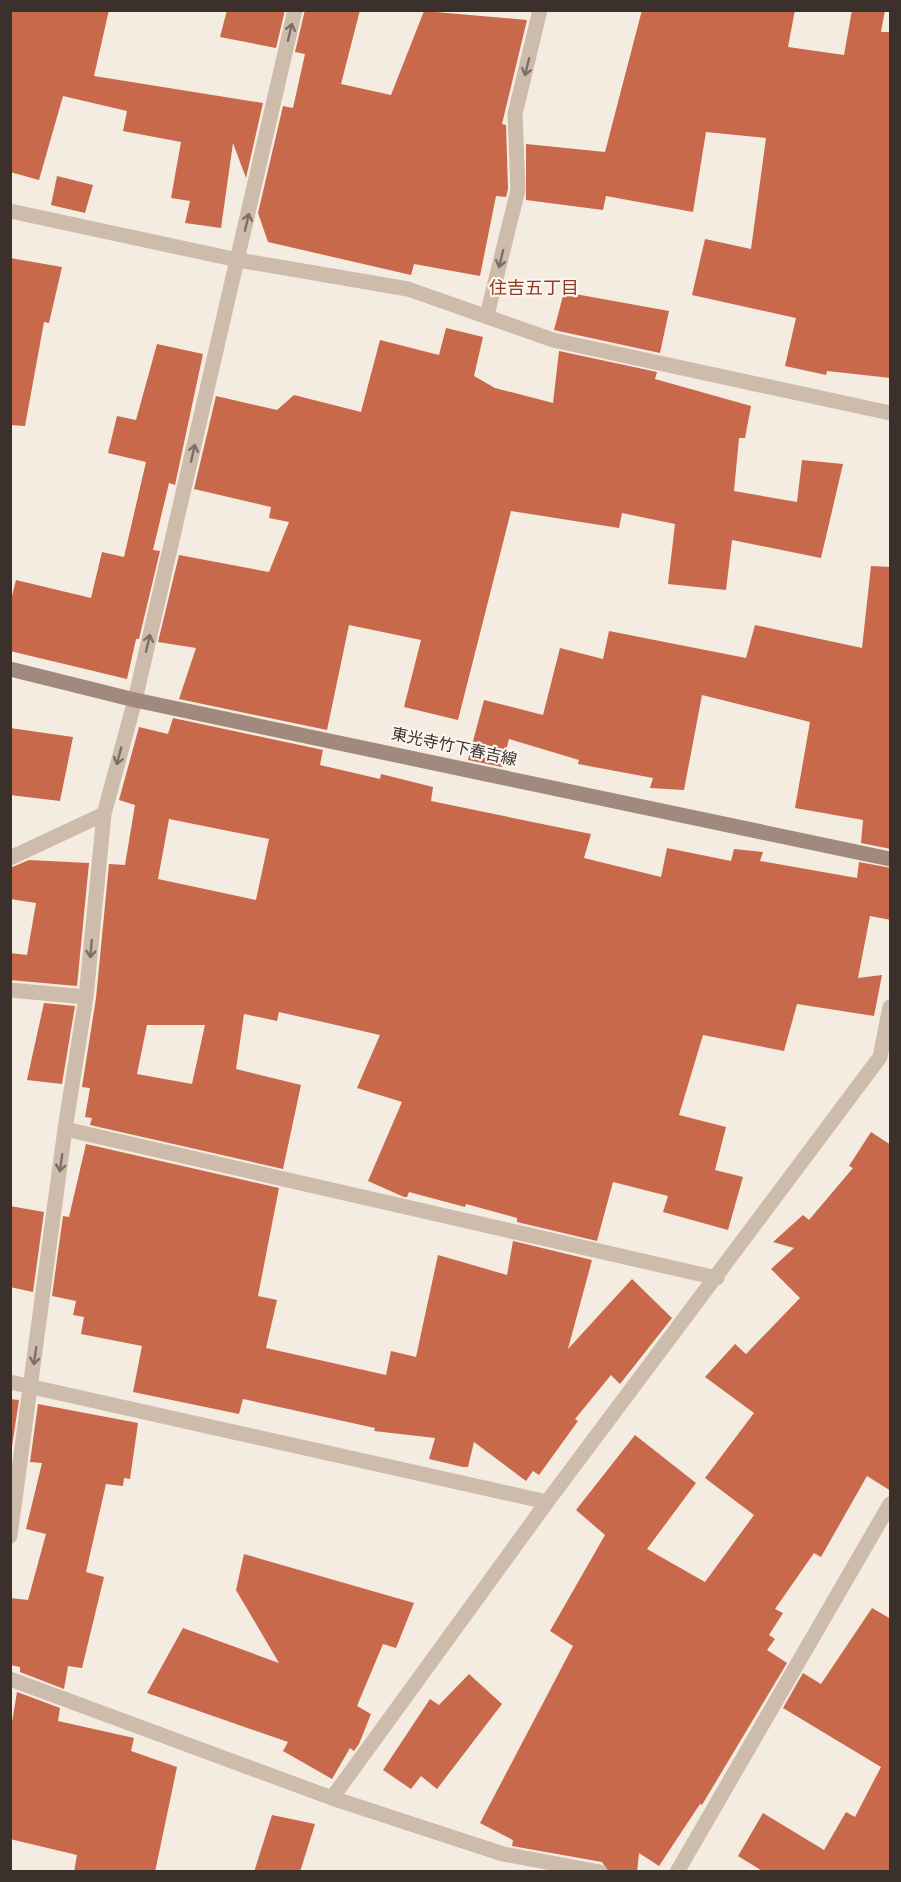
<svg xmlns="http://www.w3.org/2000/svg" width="901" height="1882" font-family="Overpass,'Noto Sans JP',sans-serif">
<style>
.building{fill:#c8694b;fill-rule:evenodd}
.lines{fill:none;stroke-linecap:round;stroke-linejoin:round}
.minor{stroke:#cdbbac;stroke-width:15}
.secondary{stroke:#a18a7d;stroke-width:15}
.oneway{stroke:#7d6f65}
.labels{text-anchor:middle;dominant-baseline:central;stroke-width:4.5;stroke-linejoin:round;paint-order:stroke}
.street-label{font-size:16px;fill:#3b302b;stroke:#fbf5ee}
.neighbourhood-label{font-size:18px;fill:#8c3b22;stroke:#fbf5ee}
</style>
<rect width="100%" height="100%" fill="#f4ebe1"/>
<path class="building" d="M 10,10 L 109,10 L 94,76 L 263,103 L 246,178 L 233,143 L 221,228 L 185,223 L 190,201 L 171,198 L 181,142 L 123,131 L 127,111 L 63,96 L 39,180 L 10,172 Z
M 227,10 L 285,10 L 276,48 L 220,37 Z
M 305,10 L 360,10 L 341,84 L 391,95 L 424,11 L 527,20 L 502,124 L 506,125 L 508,189 L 506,197 L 496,196 L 480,276 L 414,264 L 411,275 L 268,242 L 258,213 L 283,106 L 293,108 L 305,54 L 295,52 Z
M 642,10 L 795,10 L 788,47 L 844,55 L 852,10 L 885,10 L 881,32 L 891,32 L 891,378 L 827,371 L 826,375 L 785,366 L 796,318 L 692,295 L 705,239 L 751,249 L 766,138 L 706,132 L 693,212 L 606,196 L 603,210 L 526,200 L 526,144 L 605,152 Z
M 57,176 L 93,185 L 85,213 L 51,205 Z
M 10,258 L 62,267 L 49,323 L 44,322 L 25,426 L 10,425 Z
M 564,292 L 669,311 L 660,353 L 554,330 Z
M 446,328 L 483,337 L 474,376 L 495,388 L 553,403 L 559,351 L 657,372 L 655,379 L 751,406 L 745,438 L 739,438 L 734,491 L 797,502 L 802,460 L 843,464 L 821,558 L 732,540 L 726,590 L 668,584 L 675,524 L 622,513 L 619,528 L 511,511 L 458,720 L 404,707 L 421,640 L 349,625 L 327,730 L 179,699 L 196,648 L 158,642 L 179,555 L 269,572 L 289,522 L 269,518 L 271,507 L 194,489 L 216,396 L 277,410 L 294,395 L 361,412 L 380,340 L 439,355 Z
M 157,344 L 203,354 L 175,485 L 169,483 L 153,550 L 160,551 L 139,639 L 136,639 L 127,679 L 10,651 L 10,604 L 16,580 L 91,598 L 102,552 L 124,557 L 146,462 L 108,453 L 117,416 L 136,420 Z
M 871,566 L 891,567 L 891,849 L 861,843 L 863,820 L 795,808 L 810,722 L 702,695 L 684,790 L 650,788 L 653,778 L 578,764 L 579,760 L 509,739 L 502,767 L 468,760 L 484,700 L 543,715 L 560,648 L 603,659 L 609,631 L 746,658 L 755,625 L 862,648 Z
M 173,718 L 323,750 L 320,765 L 380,779 L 381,774 L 433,787 L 431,801 L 591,834 L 584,858 L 661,877 L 667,848 L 731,861 L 734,849 L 763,852 L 760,861 L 857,878 L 859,862 L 891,868 L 891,920 L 870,916 L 858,978 L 882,975 L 874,1016 L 797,1004 L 784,1051 L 703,1035 L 679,1115 L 726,1127 L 715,1170 L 743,1177 L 728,1230 L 663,1212 L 668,1196 L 613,1182 L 597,1241 L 517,1222 L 517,1218 L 466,1204 L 465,1207 L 409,1192 L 407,1197 L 404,1197 L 368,1181 L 402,1102 L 357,1088 L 380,1035 L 279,1012 L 277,1021 L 244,1014 L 236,1069 L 301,1085 L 283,1169 L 90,1125 L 92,1118 L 85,1117 L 90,1088 L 82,1087 L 96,998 L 109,864 L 125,865 L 135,805 L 119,800 L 139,727 L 168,734 ZM 169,819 L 269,839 L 256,900 L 158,879 ZM 147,1025 L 205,1025 L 192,1084 L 137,1074 Z
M 10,728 L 73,737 L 60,801 L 10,795 Z
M 29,860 L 89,863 L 77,986 L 10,980 L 10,953 L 27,955 L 36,903 L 10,899 L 10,868 Z
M 44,1003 L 75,1006 L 62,1084 L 27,1080 Z
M 871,1132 L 891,1145 L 891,1491 L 867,1476 L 821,1557 L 814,1553 L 775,1609 L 783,1613 L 769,1635 L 775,1639 L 767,1650 L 787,1663 L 702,1805 L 700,1804 L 659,1866 L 639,1853 L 637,1872 L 609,1872 L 602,1862 L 512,1846 L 513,1840 L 480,1823 L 573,1646 L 550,1631 L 605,1535 L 576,1510 L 635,1435 L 696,1483 L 647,1549 L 705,1582 L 754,1515 L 705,1478 L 754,1413 L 705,1377 L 735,1344 L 746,1354 L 800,1298 L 771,1269 L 794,1248 L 773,1242 L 803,1215 L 809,1220 L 853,1168 L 849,1166 Z
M 86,1144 L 279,1188 L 258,1296 L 277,1300 L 266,1348 L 386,1375 L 391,1351 L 416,1357 L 438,1255 L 507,1275 L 513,1241 L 592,1260 L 568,1349 L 632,1279 L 672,1318 L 620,1384 L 611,1375 L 575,1419 L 578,1421 L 539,1475 L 533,1471 L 526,1481 L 474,1442 L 468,1467 L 463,1467 L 429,1459 L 435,1438 L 374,1431 L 375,1428 L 243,1399 L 239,1414 L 133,1392 L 142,1346 L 81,1334 L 84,1317 L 73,1315 L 76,1301 L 52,1296 L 63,1216 L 69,1217 Z
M 10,1206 L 44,1212 L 33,1292 L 10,1287 Z
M 10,1399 L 19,1400 L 10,1460 Z
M 38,1404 L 138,1423 L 130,1479 L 124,1478 L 123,1486 L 106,1484 L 86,1572 L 104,1577 L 82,1668 L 68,1666 L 64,1689 L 20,1672 L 20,1667 L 10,1665 L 10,1598 L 28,1600 L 46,1534 L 26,1529 L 42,1463 L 30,1462 Z
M 244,1554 L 414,1603 L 396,1648 L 383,1644 L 357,1706 L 371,1714 L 359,1744 L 354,1751 L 350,1748 L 332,1779 L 283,1751 L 288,1742 L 147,1693 L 183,1628 L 279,1663 L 236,1590 Z
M 872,1608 L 891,1619 L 891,1872 L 764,1872 L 738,1856 L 763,1813 L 824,1850 L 846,1812 L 855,1817 L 881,1767 L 783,1708 L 803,1673 L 821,1684 Z
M 469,1674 L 502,1704 L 437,1789 L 421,1776 L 411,1789 L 383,1770 L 430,1699 L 439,1705 Z
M 17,1692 L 60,1708 L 58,1721 L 134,1738 L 131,1751 L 177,1767 L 155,1872 L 74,1872 L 77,1855 L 10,1839 L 10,1734 Z
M 272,1815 L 315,1824 L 300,1872 L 254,1872 Z"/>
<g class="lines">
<path class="minor" d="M 10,211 L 238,260 L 408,289 L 553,340 L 890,413
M 487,315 L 518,190 L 515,114 L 540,10
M 10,858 L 104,814
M 10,990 L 86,997
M 65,1129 L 717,1278
M 10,1382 L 547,1502
M 10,1536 L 65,1129 L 86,997 L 104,814 L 135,700 L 295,10
M 10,1679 L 332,1798 L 503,1854 L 600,1872
M 332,1798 L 547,1502 L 880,1057 L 890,1007
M 677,1872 L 890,1504"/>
<path class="secondary" d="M 10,669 L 135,700 L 890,859"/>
</g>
<defs><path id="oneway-shaft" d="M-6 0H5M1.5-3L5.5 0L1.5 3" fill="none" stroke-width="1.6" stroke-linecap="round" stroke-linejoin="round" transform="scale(1.5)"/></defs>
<g class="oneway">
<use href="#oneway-shaft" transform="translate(290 32) rotate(-77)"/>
<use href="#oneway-shaft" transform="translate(527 67) rotate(104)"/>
<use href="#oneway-shaft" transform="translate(247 222) rotate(-77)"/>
<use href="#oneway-shaft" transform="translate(501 259) rotate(104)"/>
<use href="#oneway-shaft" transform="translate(193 453) rotate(-77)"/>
<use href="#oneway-shaft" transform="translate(148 643) rotate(-77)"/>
<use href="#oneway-shaft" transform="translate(119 756) rotate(105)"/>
<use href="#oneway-shaft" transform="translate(91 949) rotate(95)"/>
<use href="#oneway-shaft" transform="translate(61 1163) rotate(98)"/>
<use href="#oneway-shaft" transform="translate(35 1356) rotate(98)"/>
</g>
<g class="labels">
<g class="street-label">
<text transform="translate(454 748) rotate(12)">東光寺竹下春吉線</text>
</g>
<g class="neighbourhood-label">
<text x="534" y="289">住吉五丁目</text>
</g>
</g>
<rect width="901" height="1882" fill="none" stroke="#3b302b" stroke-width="24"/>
</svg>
